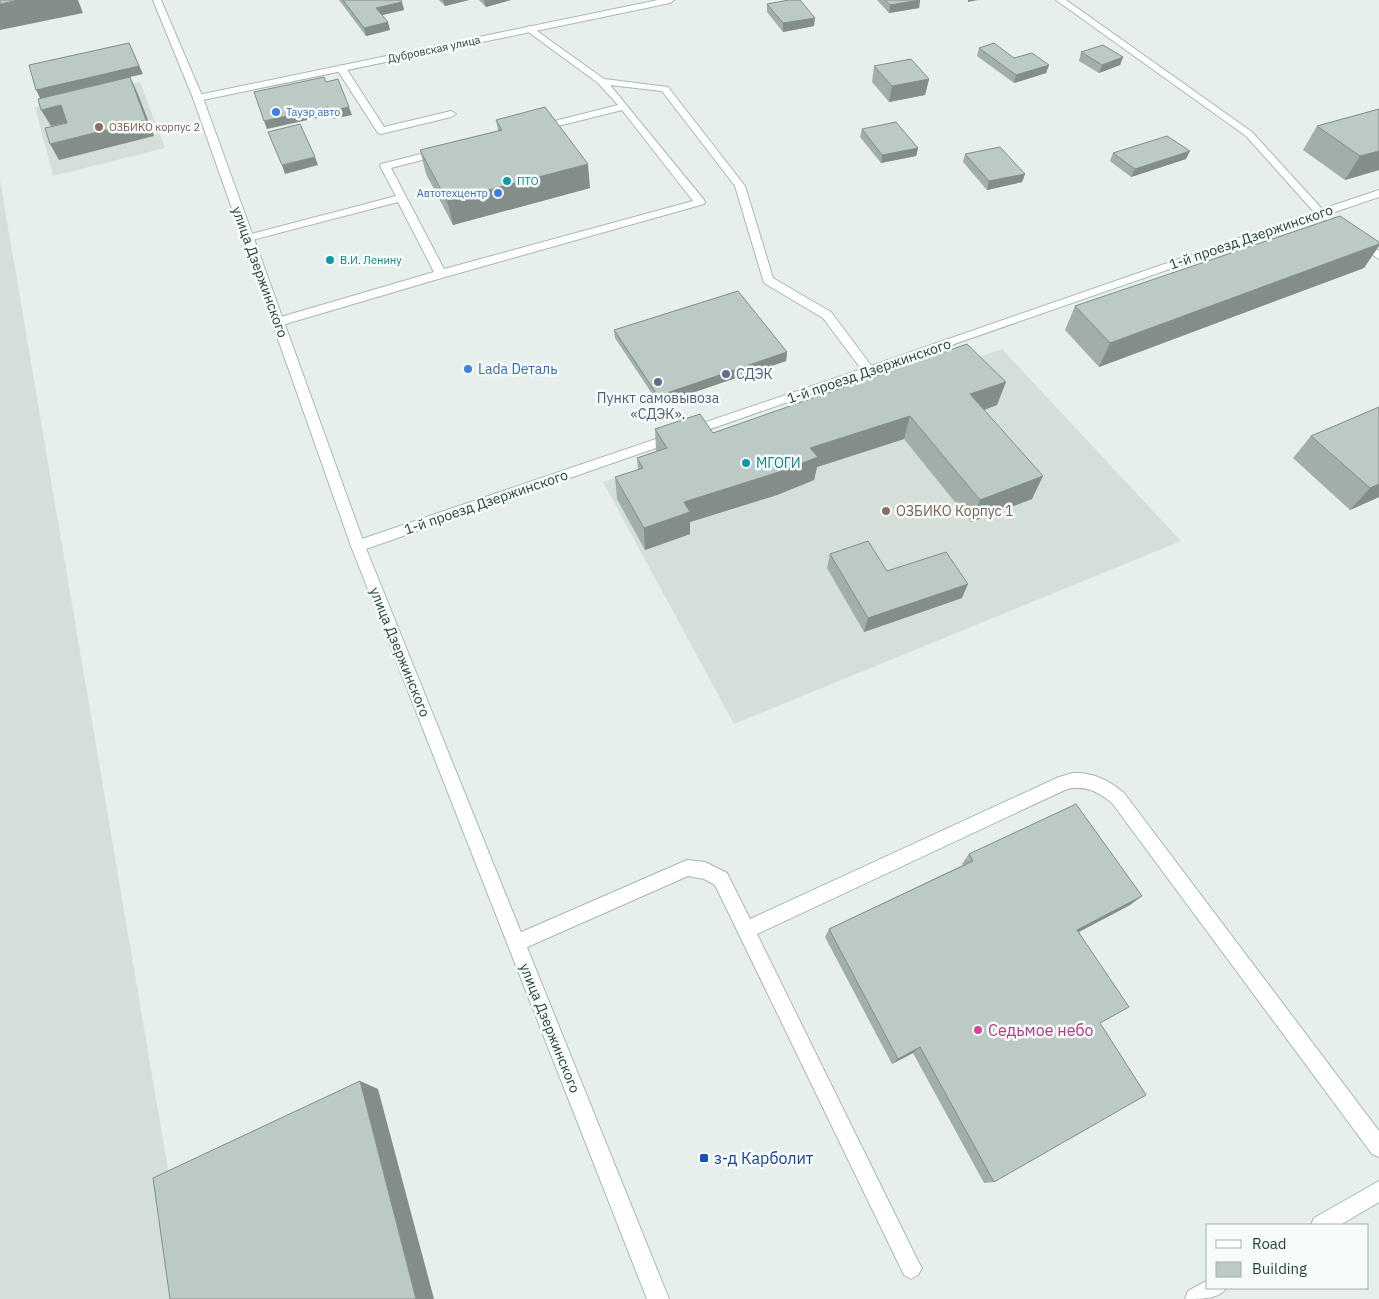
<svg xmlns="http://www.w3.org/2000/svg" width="1379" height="1299" font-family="'IBM Plex Sans',sans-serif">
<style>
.built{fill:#d4dfda}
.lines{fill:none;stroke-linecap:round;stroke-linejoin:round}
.lane-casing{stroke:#a8b8b2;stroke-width:2}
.street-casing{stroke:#a8b8b2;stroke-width:2}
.secondary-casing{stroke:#a4bbb3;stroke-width:2}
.lane{fill:#fff;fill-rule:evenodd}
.street{fill:#fff;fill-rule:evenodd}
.secondary{fill:#fff;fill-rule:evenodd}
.wall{fill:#a1aea9}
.shaded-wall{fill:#838d89}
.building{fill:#bbcac4;stroke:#838d89}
.shop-dot{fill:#3f7fe0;stroke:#f7fbf9;stroke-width:2}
.education-dot{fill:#8d6e63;stroke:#f7fbf9;stroke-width:2}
.culture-dot{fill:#0f9aa8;stroke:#f7fbf9;stroke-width:2}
.service-dot{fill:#5c6f8a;stroke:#f7fbf9;stroke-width:2}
.hotel-dot{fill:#d1479c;stroke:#f7fbf9;stroke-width:2}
.transit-dot{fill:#1a4fb4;stroke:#f7fbf9;stroke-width:2}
.labels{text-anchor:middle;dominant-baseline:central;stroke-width:5;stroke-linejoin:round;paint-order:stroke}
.far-street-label{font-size:11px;fill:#24423a;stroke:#f7fbf9}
.far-shop-label{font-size:11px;fill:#366cbe;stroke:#f7fbf9;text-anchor:start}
.far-education-label{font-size:11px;fill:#785e54;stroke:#f7fbf9;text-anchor:start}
.far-culture-label{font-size:11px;fill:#0d838f;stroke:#f7fbf9;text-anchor:start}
.street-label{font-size:14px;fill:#24423a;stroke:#f7fbf9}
.shop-label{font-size:14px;fill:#366cbe;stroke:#f7fbf9;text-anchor:start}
.service-label{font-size:14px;fill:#4e5e75;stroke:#f7fbf9;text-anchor:start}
.culture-label{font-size:14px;fill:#0d838f;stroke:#f7fbf9;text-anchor:start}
.education-label{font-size:14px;fill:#785e54;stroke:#f7fbf9;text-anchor:start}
.near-hotel-label{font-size:16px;fill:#b23c85;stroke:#f7fbf9;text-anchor:start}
.near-transit-label{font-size:16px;fill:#164399;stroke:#f7fbf9;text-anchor:start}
</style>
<rect width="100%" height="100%" fill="#e6efeb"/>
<path class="built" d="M 140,82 L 165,148 L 53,176 L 35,107 Z
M 0,180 L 190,1299 L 0,1299 Z
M 1002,349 L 1181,541 L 734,724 L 603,482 Z"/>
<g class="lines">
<defs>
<path id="lane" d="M 530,26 L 604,79 L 668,87 L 745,186 L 773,278 L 831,312 L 873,368 L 875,371 L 873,374 L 865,374 L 823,318 L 764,283 L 735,186 L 662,91 L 610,85 L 704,200 L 705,202 L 704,204 L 445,277 L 282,325 L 274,325 L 272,322 L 274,319 L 434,272 L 398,202 L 248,241 L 243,238 L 244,236 L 396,196 L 380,166 L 381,164 L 441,149 L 446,152 L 445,154 L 391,168 L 444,269 L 693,201 L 622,110 L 538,131 L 535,130 L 535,126 L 618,105 L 598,83 L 527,31 L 527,27 Z
M 341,65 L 346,68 L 384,127 L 451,111 L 456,114 L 451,117 L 381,134 L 378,133 L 336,68 Z
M 1073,773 C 1092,772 1109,780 1124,793 L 1379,1131 L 1379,1157 L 1372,1154 L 1112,803 C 1098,792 1086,785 1067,789 L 757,934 L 918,1261 L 922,1268 L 918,1275 L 911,1279 L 904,1275 L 715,885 L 704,879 L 688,876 L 516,952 L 510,949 L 507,943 L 510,937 L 687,860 L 705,862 L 727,873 L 750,919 L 1059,777 Z"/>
<path id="street" d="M 658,0 L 674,0 L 670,3 L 198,101 L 193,98 L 198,95 Z
M 1056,0 L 1066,0 L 1252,132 L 1322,209 L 1379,190 L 1379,197 L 1329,214 L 1332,218 L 1331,220 L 1327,221 L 1319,217 L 363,550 L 358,552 L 353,550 L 351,546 L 353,542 L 865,368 L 1314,212 L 1246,136 Z
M 1358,238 L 1379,251 L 1379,259 L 1354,243 L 1353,241 L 1354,239 Z
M 1379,1181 L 1379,1202 L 1340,1225 L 1311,1225 L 1314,1218 Z
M 1208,1280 L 1208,1288 L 1226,1288 C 1220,1299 1201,1299 1185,1299 L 1188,1291 Z"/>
<path id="secondary" d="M 153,0 L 161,0 L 203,98 L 365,546 L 669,1299 L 647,1299 L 351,546 L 193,98 Z"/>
</defs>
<use href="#lane" class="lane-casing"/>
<use href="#street" class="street-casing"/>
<use href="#secondary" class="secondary-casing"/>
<use href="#lane" class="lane"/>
<use href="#street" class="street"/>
<use href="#secondary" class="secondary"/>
</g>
<path class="wall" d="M 339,0 L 401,0 L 404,10 L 382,15 L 390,30 L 366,36 Z
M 439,0 L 469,0 L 445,6 Z
M 479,0 L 511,0 L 486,7 Z
M 877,0 L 920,0 L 919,8 L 889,13 Z
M 767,4 L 814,26 L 783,32 L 767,12 Z
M 979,48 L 1014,58 L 1049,65 L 1046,73 L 1014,83 L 977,56 Z
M 1081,52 L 1123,57 L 1120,65 L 1099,73 L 1079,61 Z
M 874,66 L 929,79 L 925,95 L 889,102 L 872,82 Z
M 1379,109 L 1379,170 L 1345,180 L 1303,150 L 1317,126 Z
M 496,120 L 590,188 L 453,225 L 426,174 L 420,150 L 498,131 Z
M 862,129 L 918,148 L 916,156 L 881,163 L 860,137 Z
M 1113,153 L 1186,159 L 1131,177 L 1110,161 Z
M 965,154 L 1025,174 L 1022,182 L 987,190 L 963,162 Z
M 1364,268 L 1099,367 L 1065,330 L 1075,306 Z
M 614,330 L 787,352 L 786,361 L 659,404 L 615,338 Z
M 997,405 L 984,410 L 1032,499 L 971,522 L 904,439 L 817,467 L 814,480 L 777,495 L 690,522 L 690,534 L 645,550 L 617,499 L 615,477 L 638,470 L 637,458 L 656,451 L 655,429 L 713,433 Z
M 1379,407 L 1379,497 L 1350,510 L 1293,458 L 1311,436 Z
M 830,554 L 887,571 L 962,598 L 864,632 L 827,568 Z
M 969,854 L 1130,905 L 1079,932 L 1100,1023 L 994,1182 L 984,1183 L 913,1053 L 892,1064 L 825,937 L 829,929 L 963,865 L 962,864 Z"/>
<path class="shaded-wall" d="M 19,0 L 78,0 L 83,13 L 0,30 L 0,4 Z
M 443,0 L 469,0 L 445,6 Z
M 484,0 L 511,0 L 486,7 Z
M 920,0 L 919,8 L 889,13 L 890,5 Z
M 968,0 L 978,0 L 968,2 Z
M 402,2 L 404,10 L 378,16 L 376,8 Z
M 815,18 L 814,26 L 783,32 L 783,23 Z
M 388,22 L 390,30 L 366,36 L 364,28 Z
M 129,43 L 143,74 L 130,77 L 138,94 L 154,136 L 59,160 L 50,144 L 146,120 L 40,98 L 36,90 Z
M 1123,57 L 1120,65 L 1099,73 L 1102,65 Z
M 1049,65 L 1046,73 L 1014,83 L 1016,75 Z
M 929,79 L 925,95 L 889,102 L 892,86 Z
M 61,105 L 71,122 L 51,126 L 41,110 Z
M 328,107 L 330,115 L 267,129 L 264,121 Z
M 349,107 L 352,115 L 332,119 L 329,111 Z
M 918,148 L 916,156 L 881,163 L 882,155 Z
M 1190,151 L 1186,159 L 1131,177 L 1135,169 Z
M 1379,151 L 1379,170 L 1345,180 L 1360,156 Z
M 315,157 L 318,165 L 285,174 L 282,165 Z
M 588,164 L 590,188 L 453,225 L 447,201 Z
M 1025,174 L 1022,182 L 987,190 L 989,181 Z
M 1379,244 L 1379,246 L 1364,268 L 1099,367 L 1110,343 Z
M 787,352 L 786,361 L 659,404 L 658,396 Z
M 1006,382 L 997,405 L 962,418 L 970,394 Z
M 910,416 L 904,439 L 817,467 L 814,480 L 777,495 L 690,522 L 690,534 L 645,550 L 644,528 L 684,502 L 810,448 Z
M 1043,476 L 1032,499 L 971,522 L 980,500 Z
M 1379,484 L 1379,497 L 1350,510 L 1370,488 Z
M 968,584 L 962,598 L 864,632 L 868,618 Z
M 1142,896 L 1130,905 L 1067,938 L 1077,930 Z
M 920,1047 L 913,1053 L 892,1064 L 898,1059 Z
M 360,1081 L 378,1089 L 434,1299 L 416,1299 Z"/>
<path class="building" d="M 0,0 L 19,0 L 0,4 Z
M 343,0 L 401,0 L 402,2 L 376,8 L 388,22 L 364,28 Z
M 789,0 L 800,0 L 815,18 L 783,23 L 767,4 Z
M 885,0 L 920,0 L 890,5 Z
M 129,43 L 139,66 L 36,90 L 29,65 Z
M 994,43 L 1014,58 L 1032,53 L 1049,65 L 1016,75 L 979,48 Z
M 1103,45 L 1123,57 L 1102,65 L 1081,52 Z
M 911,59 L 929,79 L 892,86 L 874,66 Z
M 130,77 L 146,120 L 50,144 L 45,128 L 67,123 L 61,105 L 41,110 L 38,99 Z
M 324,77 L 326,82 L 338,79 L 349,107 L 329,111 L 328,107 L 264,121 L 254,92 Z
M 545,107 L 588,164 L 447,201 L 420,150 L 502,130 L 496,120 Z
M 1379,109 L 1379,151 L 1360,156 L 1317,126 Z
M 896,122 L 918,148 L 882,155 L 862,129 Z
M 300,124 L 315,157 L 282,165 L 268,132 Z
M 1167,136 L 1190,151 L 1135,169 L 1113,153 Z
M 1000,147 L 1025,174 L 989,181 L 965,154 Z
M 1340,216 L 1379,242 L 1379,244 L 1110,343 L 1075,306 Z
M 738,291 L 787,352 L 658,396 L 614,330 Z
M 967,344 L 1006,382 L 970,394 L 1043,476 L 980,500 L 910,416 L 810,448 L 818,457 L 779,472 L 684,502 L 690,512 L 644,528 L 615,477 L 643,468 L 637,458 L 667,448 L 655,429 L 700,414 L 713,433 Z
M 1379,407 L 1379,484 L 1370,488 L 1311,436 Z
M 868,541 L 887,571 L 946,552 L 968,584 L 868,618 L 830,554 Z
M 1076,804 L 1142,896 L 1077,930 L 1129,1007 L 1100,1023 L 1146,1095 L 994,1182 L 920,1047 L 898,1059 L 829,929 L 973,861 L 969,854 Z
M 360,1081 L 416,1299 L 170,1299 L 153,1178 Z"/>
<g class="shop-dot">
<circle cx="276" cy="112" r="5"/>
<circle cx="498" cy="193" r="5"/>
<circle cx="468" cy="369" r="5"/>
</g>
<g class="education-dot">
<circle cx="99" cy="127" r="5"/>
<circle cx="886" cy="511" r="5"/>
</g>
<g class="culture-dot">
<circle cx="507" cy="181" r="5"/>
<circle cx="330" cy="260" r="5"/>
<circle cx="746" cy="463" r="5"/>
</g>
<g class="service-dot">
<circle cx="726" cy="374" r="5"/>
<circle cx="658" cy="382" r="5"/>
</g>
<circle class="hotel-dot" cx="978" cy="1030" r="5"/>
<rect class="transit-dot" x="699" y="1153" width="10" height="10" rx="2.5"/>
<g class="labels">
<g class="far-street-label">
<text transform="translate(434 49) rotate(-12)">Дубровская улица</text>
</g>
<g class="far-shop-label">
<text x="286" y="112">Тауэр авто</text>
<text x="488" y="193" text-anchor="end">Автотехцентр</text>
</g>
<g class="far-education-label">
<text x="109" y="127">ОЗБИКО корпус 2</text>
</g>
<g class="far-culture-label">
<text x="517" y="181">ПТО</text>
<text x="340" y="260">В.И. Ленину</text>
</g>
<g class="street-label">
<text transform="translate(1251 237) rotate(-19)">1-й проезд Дзержинского</text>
<text transform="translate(260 272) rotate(70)">улица Дзержинского</text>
<text transform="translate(869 371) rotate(-19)">1-й проезд Дзержинского</text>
<text transform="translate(486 502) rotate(-19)">1-й проезд Дзержинского</text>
<text transform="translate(400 652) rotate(68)">улица Дзержинского</text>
<text transform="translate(550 1028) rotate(68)">улица Дзержинского</text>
</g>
<g class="shop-label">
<text x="478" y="369">Lada Dеталь</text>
</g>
<g class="service-label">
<text x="736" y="374">СДЭК</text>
<text x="658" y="398" text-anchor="middle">Пункт самовывоза<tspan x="658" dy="16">«СДЭК».</tspan></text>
</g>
<g class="culture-label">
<text x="756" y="463">МГОГИ</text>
</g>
<g class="education-label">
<text x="896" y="511">ОЗБИКО Корпус 1</text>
</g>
<g class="near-hotel-label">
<text x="988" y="1030">Седьмое небо</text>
</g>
<g class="near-transit-label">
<text x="714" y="1158">з-д Карболит</text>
</g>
</g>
<rect x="1206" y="1224" width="162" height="65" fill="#f7fbf9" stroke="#a3b1ad"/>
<rect x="1216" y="1240" width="25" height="8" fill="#ffffff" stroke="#a3b1ad"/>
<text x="1252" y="1249" font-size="15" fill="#24423a">Road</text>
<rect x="1216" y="1262" width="25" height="15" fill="#bbcac4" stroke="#a3b1ad"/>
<text x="1252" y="1274" font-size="15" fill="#24423a">Building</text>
</svg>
